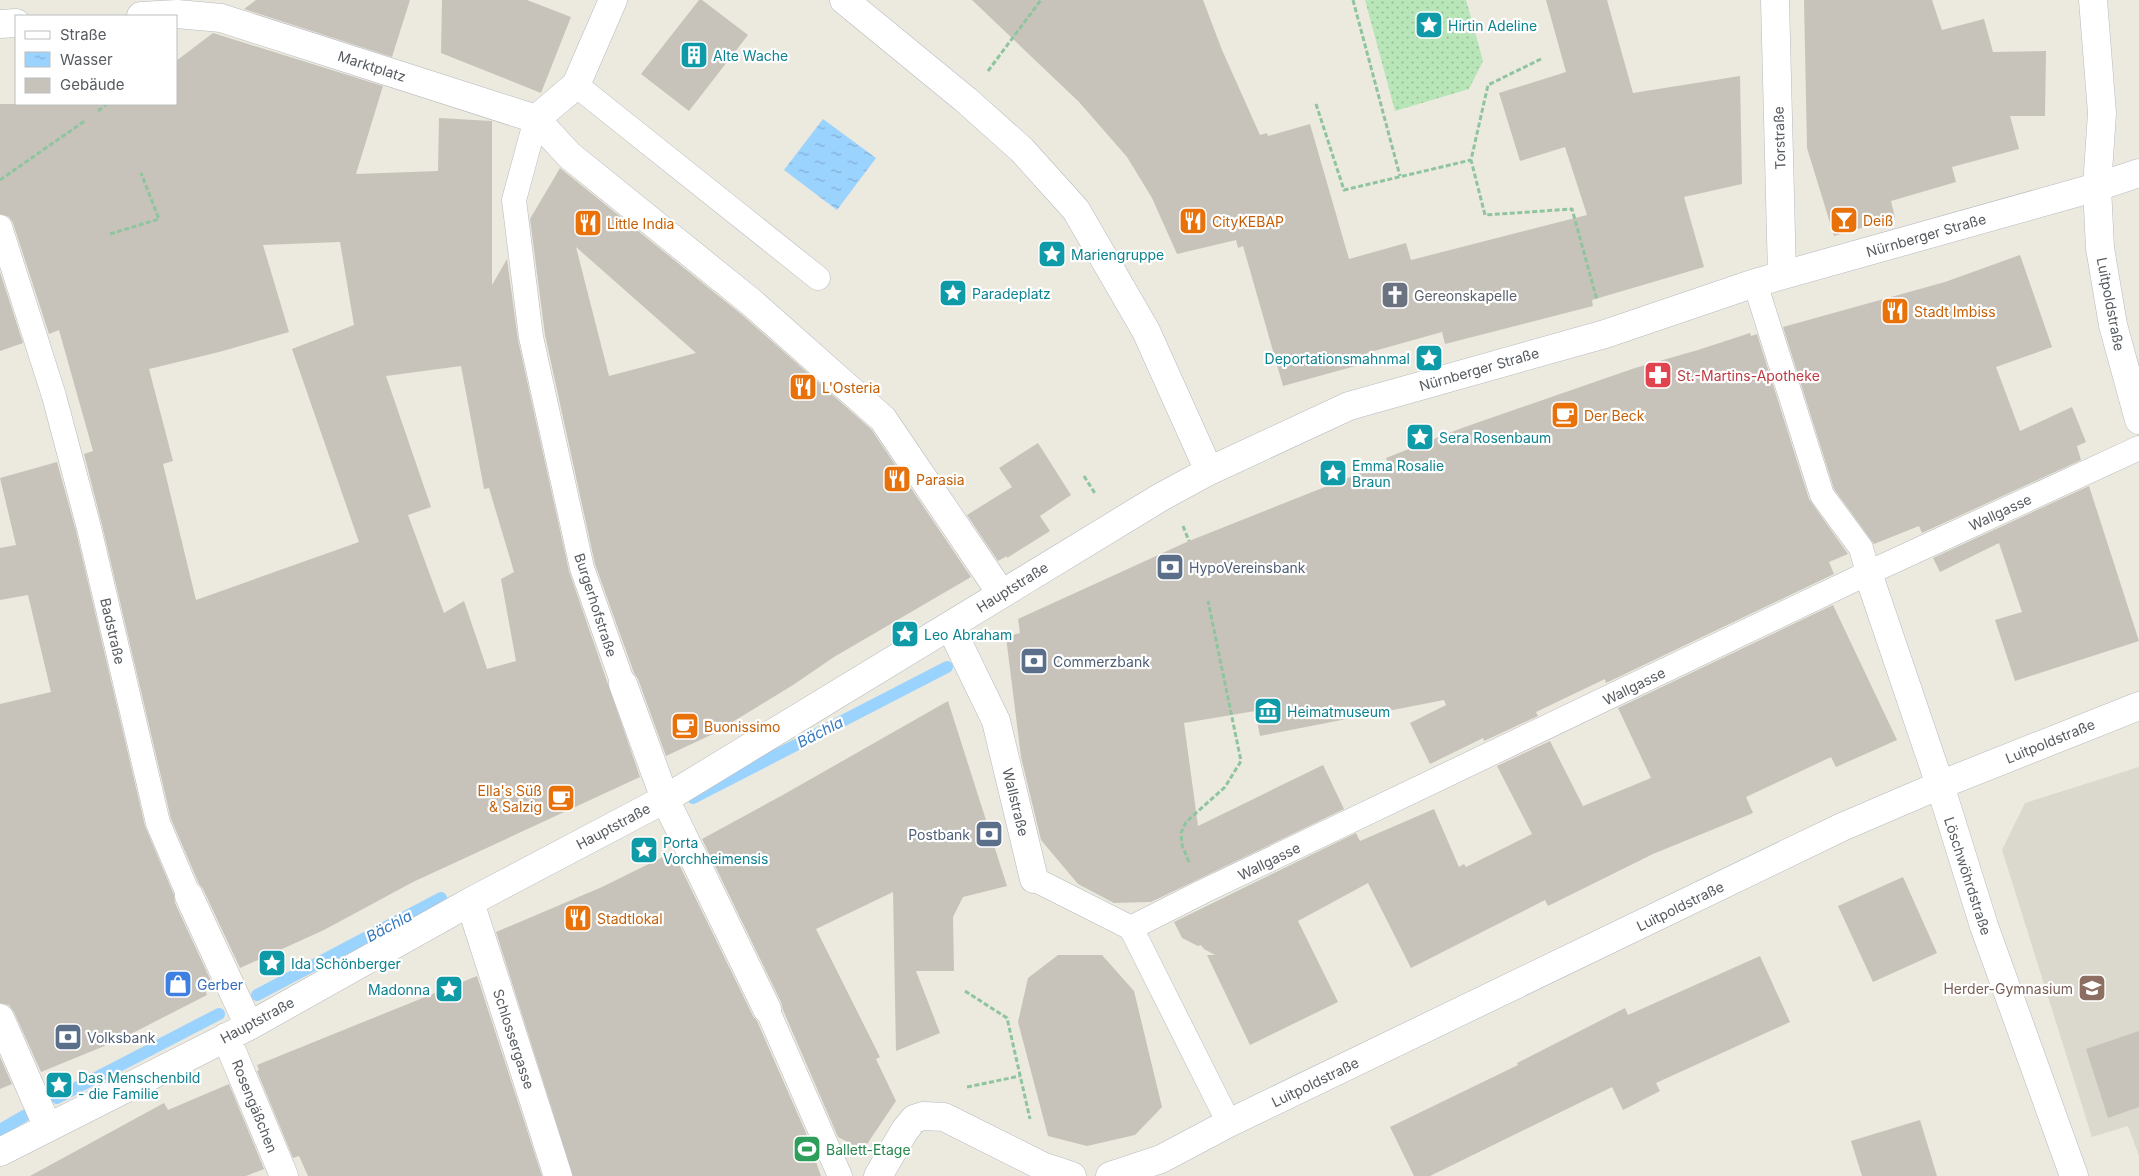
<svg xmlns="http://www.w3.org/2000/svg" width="2139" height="1176" font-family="Inter,sans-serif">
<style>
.education{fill:#dbd8cd}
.grass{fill:url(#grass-dots)}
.water{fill:url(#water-ripples)}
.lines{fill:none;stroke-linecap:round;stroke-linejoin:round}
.stream{stroke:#9bd3ff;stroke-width:12}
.building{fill:#c7c3bb;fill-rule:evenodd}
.lane-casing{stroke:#b6babf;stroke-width:25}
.street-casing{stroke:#b6babf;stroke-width:29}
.secondary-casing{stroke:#b7bbc2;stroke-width:29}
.path{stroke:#8fc59e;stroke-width:3;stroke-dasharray:5 2.5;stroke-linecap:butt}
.lane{stroke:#fff;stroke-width:24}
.street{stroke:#fff;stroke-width:28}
.secondary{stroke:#fff;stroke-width:28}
.labels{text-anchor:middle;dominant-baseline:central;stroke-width:4.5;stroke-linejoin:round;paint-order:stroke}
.culture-label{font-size:14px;fill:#0d838f;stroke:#fff;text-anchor:start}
.street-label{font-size:14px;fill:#575c61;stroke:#fff}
.food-label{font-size:14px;fill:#c56008;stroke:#fff;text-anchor:start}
.worship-label{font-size:14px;fill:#5b616d;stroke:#fff;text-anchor:start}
.health-label{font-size:14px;fill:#be3a42;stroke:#fff;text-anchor:start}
.service-label{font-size:14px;fill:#4e5e75;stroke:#fff;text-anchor:start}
.shop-label{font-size:14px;fill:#366cbe;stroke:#fff;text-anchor:start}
.education-label{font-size:14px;fill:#785e54;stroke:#fff;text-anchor:end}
.leisure-label{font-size:14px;fill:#27864d;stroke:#fff;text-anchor:start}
.water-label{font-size:15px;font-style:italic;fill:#3579c1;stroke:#fff}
</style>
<defs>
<pattern id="grass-dots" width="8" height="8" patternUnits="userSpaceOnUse" patternTransform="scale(1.25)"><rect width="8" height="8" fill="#b8e6b8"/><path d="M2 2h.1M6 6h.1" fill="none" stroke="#98be99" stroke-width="1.8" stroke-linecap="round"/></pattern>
<pattern id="water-ripples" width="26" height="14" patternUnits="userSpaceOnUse" patternTransform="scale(1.25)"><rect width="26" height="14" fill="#9bd3ff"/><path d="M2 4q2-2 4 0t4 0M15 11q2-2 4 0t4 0" fill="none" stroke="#81aed2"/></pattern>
</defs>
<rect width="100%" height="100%" fill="#ece9de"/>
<path class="education" d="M 2139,767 L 2139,1156 L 2128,1126 L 2092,1137 L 2002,850 L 2025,803 Z"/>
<path class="grass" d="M 1365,0 L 1466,0 L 1483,61 L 1469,89 L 1395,111 Z"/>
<path class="water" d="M 823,119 L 876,158 L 837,210 L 784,170 Z"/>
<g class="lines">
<path class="stream" d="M 693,798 L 947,667
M 257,995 L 441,898
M 57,1098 L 219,1014
M 0,1130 L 26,1115"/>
</g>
<path class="building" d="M 256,0 L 410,0 L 392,57 L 244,9 Z
M 442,0 L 527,0 L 571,17 L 541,93 L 441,53 Z
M 699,0 L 702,0 L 748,35 L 689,111 L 641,74 Z
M 972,0 L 1203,0 L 1222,50 L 1260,135 L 1267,133 L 1268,136 L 1310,124 L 1349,259 L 1406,243 L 1411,260 L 1587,215 L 1565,147 L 1520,161 L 1499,93 L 1566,72 L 1546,0 L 1607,0 L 1633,93 L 1740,76 L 1742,184 L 1684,197 L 1704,267 L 1592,300 L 1593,306 L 1445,344 L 1442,332 L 1367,353 L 1370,362 L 1283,386 L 1243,246 L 1238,248 L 1236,240 L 1177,254 L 1152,198 L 1127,157 L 1079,102 Z
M 1804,0 L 1932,0 L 1942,30 L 1984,19 L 1993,52 L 2046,51 L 2045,116 L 2010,116 L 2019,149 L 1952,167 L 1956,182 L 1891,201 L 1895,218 L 1834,236 L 1807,148 Z
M 213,33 L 383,86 L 356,174 L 438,171 L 439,118 L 492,121 L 492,285 L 507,259 L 518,340 L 569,571 L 640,777 L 413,882 L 324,930 L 240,968 L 203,889 L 199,884 L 171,819 L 102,525 L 84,454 L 93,451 L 59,330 L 49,334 L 13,223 L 9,217 L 0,214 L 0,104 L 176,104 L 176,61 ZM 340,242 L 354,325 L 292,349 L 359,542 L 196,600 L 163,464 L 173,461 L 149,369 L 219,352 L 289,332 L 263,245 ZM 461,366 L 484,489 L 489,488 L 514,572 L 501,579 L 516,661 L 487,669 L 464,601 L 444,613 L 408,515 L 431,507 L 386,376 Z
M 560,168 L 741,314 L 871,429 L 971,577 L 834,657 L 793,685 L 713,734 L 666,756 L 638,679 L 634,673 L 595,564 L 545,335 L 530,219 ZM 576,247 L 696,353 L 609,376 Z
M 2020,255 L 2052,347 L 1996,367 L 2020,431 L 2072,407 L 2086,442 L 2077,446 L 2081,460 L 1922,533 L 1919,526 L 1874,544 L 1834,489 L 1783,327 L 1945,282 Z
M 0,272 L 23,343 L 0,351 Z
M 1750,333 L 1751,336 L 1757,334 L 1809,499 L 1848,554 L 1829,562 L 1834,574 L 1606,683 L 1605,679 L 1536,712 L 1538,716 L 1484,741 L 1483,738 L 1430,764 L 1410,723 L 1446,705 L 1444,700 L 1260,736 L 1255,711 L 1184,723 L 1198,826 L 1323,765 L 1344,809 L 1151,902 L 1114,903 L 1078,884 L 1041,840 L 1021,757 L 1006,637 L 1020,633 L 1018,619 L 1189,541 L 1388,462 L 1386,458 L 1462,428 L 1635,368 L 1698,350 Z
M 1038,443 L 1071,495 L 1040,516 L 1050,531 L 1007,558 L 1007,556 L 998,561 L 967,515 L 1012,487 L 999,468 Z
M 57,462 L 76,531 L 145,826 L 174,895 L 175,903 L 211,981 L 203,985 L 207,995 L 119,1040 L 41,1072 L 14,1012 L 9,1005 L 0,1003 L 0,704 L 51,692 L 28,595 L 0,600 L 0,548 L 16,545 L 0,478 Z
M 2089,486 L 2139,641 L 2015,681 L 1995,620 L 2022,612 L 1999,543 L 1940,572 L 1933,558 Z
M 1833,605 L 1897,740 L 1836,767 L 1831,757 L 1746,797 L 1753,813 L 1653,854 L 1548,906 L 1545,900 L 1411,968 L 1368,883 L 1298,921 L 1338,1002 L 1250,1045 L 1207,955 L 1215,955 L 1204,949 L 1201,945 L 1198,946 L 1182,938 L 1174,922 L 1356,833 L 1360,841 L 1434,809 L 1459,867 L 1464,864 L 1466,867 L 1532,834 L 1497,766 L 1550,741 L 1583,806 L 1651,778 L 1618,708 Z
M 948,701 L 1007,886 L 963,897 L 953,917 L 954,971 L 916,971 L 940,1033 L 896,1051 L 893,892 L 816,929 L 880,1057 L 876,1059 L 896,1101 L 863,1150 L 838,1137 L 783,1010 L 781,1002 L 702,839 L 781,796 Z
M 673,852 L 753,1016 L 757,1021 L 806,1133 L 821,1176 L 573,1176 L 496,932 L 602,887 Z
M 1903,877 L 1937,953 L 1873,982 L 1838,906 Z
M 1058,955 L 1102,955 L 1134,991 L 1162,1107 L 1135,1135 L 1087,1146 L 1048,1136 L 1018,1022 L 1028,978 Z
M 1760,956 L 1790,1022 L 1656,1083 L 1660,1091 L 1623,1110 L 1612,1087 L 1430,1176 L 1414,1176 L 1390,1127 L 1518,1065 L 1517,1063 L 1625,1008 L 1628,1015 Z
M 477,976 L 542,1176 L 308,1176 L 299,1156 L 293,1158 L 257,1071 L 259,1070 L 257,1065 Z
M 2139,1031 L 2139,1107 L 2108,1118 L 2086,1049 Z
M 0,1057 L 12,1084 L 0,1089 Z
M 229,1084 L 264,1169 L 246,1176 L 30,1176 L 164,1103 L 168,1110 Z
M 1920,1120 L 1937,1176 L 1862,1176 L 1851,1141 Z"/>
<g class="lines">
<defs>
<path id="lane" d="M 576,85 L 818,278
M 536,119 L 514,200 L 531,337 L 582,568 L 623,684
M 0,227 L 54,396 L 89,528 L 158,823 L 189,896
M 1755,283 L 1822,495 L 1861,548 L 1868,573
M 1034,879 L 1131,928
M 1131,928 L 1202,892 L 1868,573 L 2139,448
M 1131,928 L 1229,1123
M 767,1009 L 840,1176"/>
<path id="street" d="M 844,0 L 966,100 L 1022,150 L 1076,210 L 1146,331 L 1209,471
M 1775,0 L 1782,275
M 141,16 L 177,14 L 221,18 L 536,119 L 569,155 L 751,302 L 883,419 L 1001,593
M 0,24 L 16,23
M 536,119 L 576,85 L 613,0
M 1868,573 L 1940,785 L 1984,926 L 2074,1176
M 950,626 L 996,721 L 1034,879
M 623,684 L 665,799 L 767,1009
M 189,896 L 249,1026
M 470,902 L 558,1176
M 0,1018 L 48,1128
M 226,1037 L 284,1176
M 0,1152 L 249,1026 L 470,902 L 665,799 L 1161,497 L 1209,471 L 1349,406 L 1605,334 L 1755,283 L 2097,187 L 2100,248 L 2113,325 L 2139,420
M 878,1176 L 905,1130 L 914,1119 L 923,1116 L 944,1117 L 1042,1166 L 1072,1176
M 1110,1176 L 1161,1159 L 1229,1123 L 1842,827 L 1940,785 L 2139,706"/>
<path id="secondary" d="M 2093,0 L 2102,113 L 2097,187 L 2139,173"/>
</defs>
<use href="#lane" class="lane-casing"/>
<use href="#street" class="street-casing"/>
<use href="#secondary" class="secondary-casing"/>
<path class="path" d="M 1353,0 L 1400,176
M 1541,59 L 1488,85 L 1471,160 L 1485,215 L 1572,209 L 1597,300
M 988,71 L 1041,0
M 1316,104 L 1344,190 L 1471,160
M 98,111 L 107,104
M 0,180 L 86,120
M 110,234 L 159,219 L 141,173
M 1084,476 L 1096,495
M 1183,526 L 1189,541
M 1189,862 L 1182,845 L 1181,833 L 1186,822 L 1225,787 L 1241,761 L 1208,601
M 965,991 L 1007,1018 L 1030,1119
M 967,1087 L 1020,1076"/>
<use href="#lane" class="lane"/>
<use href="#street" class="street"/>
<use href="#secondary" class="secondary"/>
</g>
<defs>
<symbol id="sight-square" viewBox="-11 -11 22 22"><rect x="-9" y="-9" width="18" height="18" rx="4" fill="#0f9aa8" stroke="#fff"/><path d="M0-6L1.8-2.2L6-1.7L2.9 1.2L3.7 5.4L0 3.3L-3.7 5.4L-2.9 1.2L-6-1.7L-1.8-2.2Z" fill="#fff"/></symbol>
<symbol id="building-square" viewBox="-11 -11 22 22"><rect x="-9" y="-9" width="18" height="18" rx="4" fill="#0f9aa8" stroke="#fff"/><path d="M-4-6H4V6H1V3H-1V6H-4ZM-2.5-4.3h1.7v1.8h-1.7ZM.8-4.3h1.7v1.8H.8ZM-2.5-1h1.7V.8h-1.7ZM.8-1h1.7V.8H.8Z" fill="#fff"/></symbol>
<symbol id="bar-square" viewBox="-11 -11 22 22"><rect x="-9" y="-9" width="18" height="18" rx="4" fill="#e8710a" stroke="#fff"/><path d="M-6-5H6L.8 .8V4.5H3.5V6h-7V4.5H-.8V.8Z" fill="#fff"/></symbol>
<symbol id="restaurant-square" viewBox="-11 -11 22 22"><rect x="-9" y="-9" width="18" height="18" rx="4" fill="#e8710a" stroke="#fff"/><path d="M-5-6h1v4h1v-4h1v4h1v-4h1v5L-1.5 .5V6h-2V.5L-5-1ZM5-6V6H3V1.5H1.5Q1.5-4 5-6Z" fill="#fff"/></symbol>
<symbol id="church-square" viewBox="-11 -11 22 22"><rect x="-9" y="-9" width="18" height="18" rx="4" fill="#6b7280" stroke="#fff"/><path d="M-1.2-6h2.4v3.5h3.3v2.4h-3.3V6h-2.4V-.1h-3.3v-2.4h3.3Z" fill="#fff"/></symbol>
<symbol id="pharmacy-square" viewBox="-11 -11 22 22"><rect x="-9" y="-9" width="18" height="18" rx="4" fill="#e0444e" stroke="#fff"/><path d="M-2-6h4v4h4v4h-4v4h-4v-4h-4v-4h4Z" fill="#fff"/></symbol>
<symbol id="cafe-square" viewBox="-11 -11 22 22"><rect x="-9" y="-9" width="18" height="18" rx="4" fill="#e8710a" stroke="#fff"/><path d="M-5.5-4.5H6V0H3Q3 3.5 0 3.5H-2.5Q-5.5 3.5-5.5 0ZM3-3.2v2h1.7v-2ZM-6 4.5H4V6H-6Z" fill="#fff"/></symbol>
<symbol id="bank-square" viewBox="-11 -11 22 22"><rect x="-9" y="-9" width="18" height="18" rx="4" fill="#5c6f8a" stroke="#fff"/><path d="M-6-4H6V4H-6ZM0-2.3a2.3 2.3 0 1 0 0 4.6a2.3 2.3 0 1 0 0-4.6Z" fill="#fff"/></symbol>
<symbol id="museum-square" viewBox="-11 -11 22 22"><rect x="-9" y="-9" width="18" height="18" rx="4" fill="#0f9aa8" stroke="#fff"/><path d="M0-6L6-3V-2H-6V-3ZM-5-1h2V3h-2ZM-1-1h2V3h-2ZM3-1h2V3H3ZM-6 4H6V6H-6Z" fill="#fff"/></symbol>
<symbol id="shop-square" viewBox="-11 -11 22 22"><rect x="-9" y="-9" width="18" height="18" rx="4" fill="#3f7fe0" stroke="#fff"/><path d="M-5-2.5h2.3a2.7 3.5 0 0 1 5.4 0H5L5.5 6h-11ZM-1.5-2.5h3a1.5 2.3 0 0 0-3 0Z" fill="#fff"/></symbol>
<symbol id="school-square" viewBox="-11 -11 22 22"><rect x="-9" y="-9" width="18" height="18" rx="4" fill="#8d6e63" stroke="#fff"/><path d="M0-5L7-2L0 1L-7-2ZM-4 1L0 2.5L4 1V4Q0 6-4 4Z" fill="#fff"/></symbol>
<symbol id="stadium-square" viewBox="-11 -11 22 22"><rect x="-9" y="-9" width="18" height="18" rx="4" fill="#2e9e5b" stroke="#fff"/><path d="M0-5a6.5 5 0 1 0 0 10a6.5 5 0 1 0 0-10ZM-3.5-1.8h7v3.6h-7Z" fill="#fff"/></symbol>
</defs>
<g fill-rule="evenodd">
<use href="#sight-square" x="1413" y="9" width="32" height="32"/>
<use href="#building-square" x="678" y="39" width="32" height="32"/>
<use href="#bar-square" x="1828" y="204" width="32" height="32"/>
<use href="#restaurant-square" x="1177" y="205" width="32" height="32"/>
<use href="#restaurant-square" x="572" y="207" width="32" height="32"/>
<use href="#sight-square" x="1036" y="238" width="32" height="32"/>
<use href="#sight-square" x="937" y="277" width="32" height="32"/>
<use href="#church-square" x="1379" y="279" width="32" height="32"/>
<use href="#restaurant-square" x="1879" y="295" width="32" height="32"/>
<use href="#sight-square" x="1413" y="342" width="32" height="32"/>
<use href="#pharmacy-square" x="1642" y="359" width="32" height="32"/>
<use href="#restaurant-square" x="787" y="371" width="32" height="32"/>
<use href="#cafe-square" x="1549" y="399" width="32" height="32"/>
<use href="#sight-square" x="1404" y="421" width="32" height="32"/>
<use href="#sight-square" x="1317" y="457" width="32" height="32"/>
<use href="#restaurant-square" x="881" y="463" width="32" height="32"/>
<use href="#bank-square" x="1154" y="551" width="32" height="32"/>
<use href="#sight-square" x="889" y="618" width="32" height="32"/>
<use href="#bank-square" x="1018" y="645" width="32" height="32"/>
<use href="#museum-square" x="1252" y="695" width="32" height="32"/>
<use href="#cafe-square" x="669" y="710" width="32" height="32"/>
<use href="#cafe-square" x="545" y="782" width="32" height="32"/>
<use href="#bank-square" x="973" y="818" width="32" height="32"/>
<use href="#sight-square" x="628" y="834" width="32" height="32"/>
<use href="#restaurant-square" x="562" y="902" width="32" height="32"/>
<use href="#sight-square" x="256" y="947" width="32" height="32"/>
<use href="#shop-square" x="162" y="968" width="32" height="32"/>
<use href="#school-square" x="2076" y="972" width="32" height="32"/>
<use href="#sight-square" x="433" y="973" width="32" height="32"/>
<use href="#bank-square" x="52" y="1021" width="32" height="32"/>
<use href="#sight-square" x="43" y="1069" width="32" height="32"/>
<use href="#stadium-square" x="791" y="1133" width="32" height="32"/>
</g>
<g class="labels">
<g class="culture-label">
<text x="1448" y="25">Hirtin Adeline</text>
<text x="713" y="55">Alte Wache</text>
<text x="1071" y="254">Mariengruppe</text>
<text x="972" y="293">Paradeplatz</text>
<text x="1410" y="358" text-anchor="end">Deportationsmahnmal</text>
<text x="1439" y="437">Sera Rosenbaum</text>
<text x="1352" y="465">Emma Rosalie<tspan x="1352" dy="16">Braun</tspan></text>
<text x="924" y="634">Leo Abraham</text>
<text x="1287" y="711">Heimatmuseum</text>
<text x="663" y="842">Porta<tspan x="663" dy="16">Vorchheimensis</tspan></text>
<text x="291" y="963">Ida Schönberger</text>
<text x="430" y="989" text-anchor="end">Madonna</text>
<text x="78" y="1077">Das Menschenbild<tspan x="78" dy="16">- die Familie</tspan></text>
</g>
<g class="street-label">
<text transform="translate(372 66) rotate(18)">Marktplatz</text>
<text transform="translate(1779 138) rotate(-92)">Torstraße</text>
<text transform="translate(1926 235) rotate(-16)">Nürnberger Straße</text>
<text transform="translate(2111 304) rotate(79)">Luitpoldstraße</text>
<text transform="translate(1479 369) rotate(-16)">Nürnberger Straße</text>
<text transform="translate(2000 512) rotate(-25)">Wallgasse</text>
<text transform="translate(1012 587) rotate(-32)">Hauptstraße</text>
<text transform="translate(596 605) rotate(72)">Burgerhofstraße</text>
<text transform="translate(113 631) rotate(77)">Badstraße</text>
<text transform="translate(1634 686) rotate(-26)">Wallgasse</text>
<text transform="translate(2050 741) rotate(-22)">Luitpoldstraße</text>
<text transform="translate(1016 802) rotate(76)">Wallstraße</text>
<text transform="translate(613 826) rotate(-28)">Hauptstraße</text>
<text transform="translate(1269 861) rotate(-26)">Wallgasse</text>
<text transform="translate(1968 876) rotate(72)">Löschwöhrdstraße</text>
<text transform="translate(1680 906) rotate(-26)">Luitpoldstraße</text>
<text transform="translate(257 1020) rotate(-28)">Hauptstraße</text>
<text transform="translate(514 1039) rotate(72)">Schlossergasse</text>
<text transform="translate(1315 1082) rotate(-26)">Luitpoldstraße</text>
<text transform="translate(255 1106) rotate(68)">Rosengäßchen</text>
</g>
<g class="food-label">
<text x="1863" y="220">Deiß</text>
<text x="1212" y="221">CityKEBAP</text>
<text x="607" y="223">Little India</text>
<text x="1914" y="311">Stadt Imbiss</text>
<text x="822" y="387">L'Osteria</text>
<text x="1584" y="415">Der Beck</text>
<text x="916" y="479">Parasia</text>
<text x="704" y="726">Buonissimo</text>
<text x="542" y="790" text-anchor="end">Ella's Süß<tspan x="542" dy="16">&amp; Salzig</tspan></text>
<text x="597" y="918">Stadtlokal</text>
</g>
<g class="worship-label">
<text x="1414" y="295">Gereonskapelle</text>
</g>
<g class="health-label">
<text x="1677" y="375">St.-Martins-Apotheke</text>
</g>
<g class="service-label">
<text x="1189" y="567">HypoVereinsbank</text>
<text x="1053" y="661">Commerzbank</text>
<text x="970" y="834" text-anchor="end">Postbank</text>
<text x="87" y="1037">Volksbank</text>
</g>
<g class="shop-label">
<text x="197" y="984">Gerber</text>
</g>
<g class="education-label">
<text x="2073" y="988">Herder-Gymnasium</text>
</g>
<g class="leisure-label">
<text x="826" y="1149">Ballett-Etage</text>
</g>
<g class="water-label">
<text transform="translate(820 732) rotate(-27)">Bächla</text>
<text transform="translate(389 926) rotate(-28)">Bächla</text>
</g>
</g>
<rect x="15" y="15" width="162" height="90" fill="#ffffff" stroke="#bcbec0"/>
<rect x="25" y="31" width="25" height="8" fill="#ffffff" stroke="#bcbec0"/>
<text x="60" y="40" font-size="15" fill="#575c61">Straße</text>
<rect x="25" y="52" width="25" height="15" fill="url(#water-ripples)" stroke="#bcbec0"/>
<text x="60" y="65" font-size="15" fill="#575c61">Wasser</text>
<rect x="25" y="78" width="25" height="15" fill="#c7c3bb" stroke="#bcbec0"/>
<text x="60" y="90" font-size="15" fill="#575c61">Gebäude</text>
</svg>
